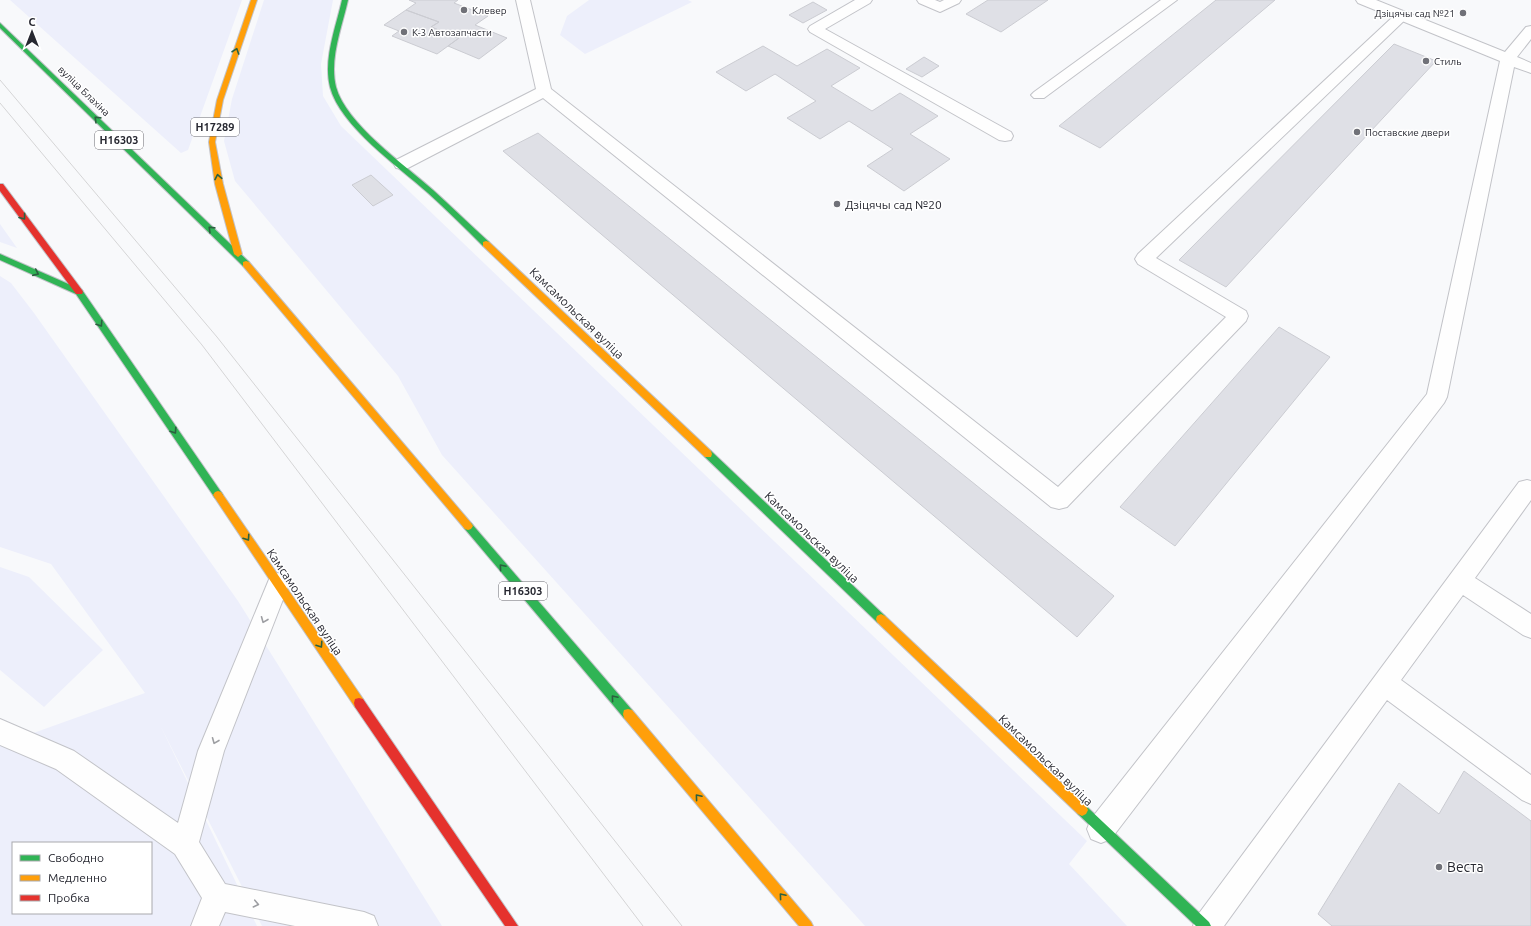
<svg xmlns="http://www.w3.org/2000/svg" width="1531" height="926" font-family="Ubuntu,sans-serif">
<style>
.green{fill:#edeffb;fill-rule:evenodd}
.building{fill:#dfe0e6;stroke:#cbccd2}
.lines{fill:none;stroke-linecap:round;stroke-linejoin:round}
.lane-casing{stroke:#c2c3c8;stroke-width:2}
.street-casing{stroke:#c2c3c8;stroke-width:2}
.fast-casing{stroke:#c2c3c8;stroke-width:2}
.slow-casing{stroke:#c2c3c8;stroke-width:2}
.jam-casing{stroke:#c2c3c8;stroke-width:2}
.lane{fill:#fefefe;fill-rule:evenodd}
.street{fill:#fefefe;fill-rule:evenodd}
.fast{fill:#30b455;fill-rule:evenodd}
.slow{fill:#ff9f0a;fill-rule:evenodd}
.jam{fill:#e5322d;fill-rule:evenodd}
.tram{stroke:#d5d5d6;stroke-width:1}
.oneway{stroke:#2b603f}
.oneway2{stroke:#9d9ea2}
.poi-dot{fill:#707178;stroke:#fff;stroke-width:1.5}
.labels{text-anchor:middle;dominant-baseline:central;stroke-width:3;stroke-linejoin:round;paint-order:stroke}
.far-poi-label{font-size:10px;fill:#272831;stroke:#fff;text-anchor:start}
.far-street-label{font-size:10px;fill:#272831;stroke:#fff}
.shield{fill:#fff;stroke:#68686f;stroke-width:1}
.shield-label{font-size:11px;font-weight:bold;fill:#272831}
.poi-label{font-size:12px;fill:#272831;stroke:#fff;text-anchor:start}
.street-label{font-size:12px;fill:#272831;stroke:#fff}
.near-poi-label{font-size:14px;fill:#272831;stroke:#fff;text-anchor:start}
</style>
<rect width="100%" height="100%" fill="#f8f9fb"/>
<path class="green" d="M 10,0 L 242,0 L 188,150 L 181,153 Z
M 264,0 L 333,0 L 321,64 L 323,96 L 341,126 L 1087,841 L 1069,864 L 1127,926 L 865,926 L 442,455 L 398,376 L 235,181 L 224,141 L 232,99 Z
M 589,0 L 688,0 L 692,2 L 585,54 L 560,35 L 567,16 Z
M 0,224 L 17,248 L 0,242 Z
M 0,276 L 11,283 L 34,313 L 238,601 L 442,926 L 262,926 L 161,727 L 257,926 L 0,926 L 0,745 L 145,693 L 51,564 L 0,547 ZM 13,843 L 151,843 L 151,913 L 13,913 Z
M 0,567 L 29,577 L 103,650 L 44,707 L 0,670 Z"/>
<path class="building" d="M 409,0 L 458,0 L 454,3 L 488,16 L 475,25 L 507,38 L 479,59 L 448,46 L 459,38 L 431,27 L 439,22 L 406,10 L 416,3 Z
M 988,0 L 1048,0 L 1001,32 L 966,14 Z
M 1216,0 L 1275,0 L 1100,148 L 1059,126 Z
M 813,2 L 827,10 L 803,23 L 789,15 Z
M 406,10 L 439,22 L 431,27 L 459,38 L 437,54 L 392,36 L 399,31 L 384,25 Z
M 1394,44 L 1436,61 L 1226,287 L 1179,260 Z
M 763,46 L 797,66 L 827,49 L 860,68 L 831,86 L 872,111 L 900,93 L 938,116 L 910,134 L 950,159 L 904,191 L 867,166 L 893,149 L 849,121 L 820,139 L 787,118 L 816,101 L 775,74 L 746,91 L 716,72 Z
M 924,57 L 939,66 L 922,77 L 906,69 Z
M 538,133 L 1114,596 L 1077,637 L 503,151 Z
M 371,175 L 393,195 L 373,206 L 352,185 Z
M 1279,327 L 1330,357 L 1175,546 L 1120,507 Z
M 1464,771 L 1531,821 L 1531,926 L 1332,926 L 1318,914 L 1399,783 L 1439,814 Z"/>
<g class="lines">
<defs>
<path id="lane" d="M 516,0 L 530,0 L 551,89 L 1058,487 L 1226,317 L 1138,264 L 1135,259 L 1138,254 L 1397,13 L 1407,13 L 1409,16 L 1156,258 L 1246,311 L 1248,316 L 1246,321 L 1067,507 L 1059,509 L 1051,507 L 543,98 L 408,168 L 402,169 L 396,168 L 394,164 L 396,160 L 536,89 Z
M 855,0 L 872,0 L 870,3 L 825,29 L 1011,132 L 1013,136 L 1011,140 L 1005,141 L 999,140 L 810,32 L 808,29 L 810,26 Z
M 917,0 L 935,0 L 940,2 L 944,0 L 961,0 L 959,3 L 940,12 L 919,3 Z
M 1161,0 L 1177,0 L 1044,98 L 1034,98 L 1031,95 L 1034,92 Z
M 1527,480 L 1531,481 L 1531,500 L 1475,578 L 1531,614 L 1531,638 L 1523,635 L 1463,595 L 1401,680 L 1531,775 L 1531,804 L 1522,800 L 1387,700 L 1224,926 L 1193,926 L 1197,916 L 1519,482 Z
M 278,573 L 286,577 L 289,584 L 224,751 L 199,842 L 225,884 L 364,912 L 374,916 L 378,926 L 295,926 L 225,912 L 219,926 L 191,926 L 202,898 L 175,854 L 56,769 L 0,745 L 0,719 L 74,751 L 178,823 L 198,751 L 270,577 Z"/>
<path id="street" d="M 1356,0 L 1376,0 L 1505,52 L 1526,27 L 1531,26 L 1531,39 L 1517,57 L 1531,63 L 1531,73 L 1514,67 L 1447,397 L 1444,403 L 1111,839 L 1101,843 L 1091,839 L 1087,829 L 1091,819 L 1427,394 L 1500,61 L 1358,3 Z"/>
<path id="fast" d="M 342,0 L 348,0 C 342,27 329,59 336,87 C 346,124 405,165 433,190 C 452,207 470,225 489,242 L 489,246 L 483,246 C 465,228 447,210 428,193 C 399,167 340,126 330,87 C 323,59 336,27 342,0 Z
M 0,23 L 249,262 L 249,266 L 243,266 L 0,28 Z
M 0,254 L 82,290 L 221,492 L 223,495 L 221,498 L 218,499 L 215,498 L 76,294 L 0,260 Z
M 708,450 L 711,451 L 885,616 L 886,619 L 885,622 L 881,624 L 877,622 L 705,457 L 704,454 L 705,451 Z
M 468,522 L 471,523 L 632,710 L 633,714 L 632,718 L 628,719 L 624,718 L 465,529 L 463,526 L 465,523 Z
M 1082,804 L 1086,806 L 1209,922 L 1211,926 L 1196,926 L 1078,814 L 1076,810 L 1078,806 Z"/>
<path id="slow" d="M 251,0 L 257,0 L 223,100 L 215,142 L 223,184 L 242,254 L 238,257 L 234,254 L 215,184 L 209,142 L 217,100 Z
M 486,241 L 489,242 L 711,451 L 712,454 L 711,457 L 705,457 L 483,246 L 483,242 Z
M 246,261 L 249,262 L 471,523 L 473,526 L 471,529 L 468,530 L 465,529 L 243,266 L 243,262 Z
M 218,491 L 221,492 L 363,699 L 364,703 L 363,707 L 359,708 L 355,707 L 215,498 L 213,495 L 215,492 Z
M 881,614 L 885,616 L 1086,806 L 1088,810 L 1086,814 L 1082,816 L 1078,814 L 877,622 L 876,619 L 877,616 Z
M 628,709 L 632,710 L 811,922 L 813,926 L 799,926 L 624,718 L 623,714 L 624,710 Z"/>
<path id="jam" d="M 0,184 L 3,184 L 82,290 L 83,292 L 82,294 L 76,294 L 0,191 Z
M 359,698 L 363,699 L 518,926 L 505,926 L 355,707 L 354,703 L 355,699 Z"/>
</defs>
<use href="#lane" class="lane-casing"/>
<use href="#street" class="street-casing"/>
<use href="#fast" class="fast-casing"/>
<use href="#slow" class="slow-casing"/>
<use href="#jam" class="jam-casing"/>
<use href="#lane" class="lane"/>
<use href="#street" class="street"/>
<use href="#fast" class="fast"/>
<use href="#slow" class="slow"/>
<use href="#jam" class="jam"/>
<path class="tram" d="M 0,80 L 217,337 L 682,926
M 0,103 L 202,345 L 643,926"/>
</g>
<defs><path id="oneway-chevron" d="M-2-3.5L2.5 0L-2 3.5" fill="none" stroke-width="1.6" stroke-linecap="round" stroke-linejoin="round"/></defs>
<g class="oneway">
<use href="#oneway-chevron" transform="translate(236 51) rotate(-71)"/>
<use href="#oneway-chevron" transform="translate(97 119) rotate(-136)"/>
<use href="#oneway-chevron" transform="translate(218 177) rotate(-101)"/>
<use href="#oneway-chevron" transform="translate(23 217) rotate(53)"/>
<use href="#oneway-chevron" transform="translate(211 229) rotate(-136)"/>
<use href="#oneway-chevron" transform="translate(36 273) rotate(24)"/>
<use href="#oneway-chevron" transform="translate(100 324) rotate(56)"/>
<use href="#oneway-chevron" transform="translate(174 431) rotate(56)"/>
<use href="#oneway-chevron" transform="translate(247 538) rotate(56)"/>
<use href="#oneway-chevron" transform="translate(502 567) rotate(-130)"/>
<use href="#oneway-chevron" transform="translate(320 645) rotate(56)"/>
<use href="#oneway-chevron" transform="translate(614 698) rotate(-130)"/>
<use href="#oneway-chevron" transform="translate(698 797) rotate(-130)"/>
<use href="#oneway-chevron" transform="translate(782 896) rotate(-130)"/>
</g>
<g class="oneway2">
<use href="#oneway-chevron" transform="translate(264 620) rotate(112)"/>
<use href="#oneway-chevron" transform="translate(215 741) rotate(112)"/>
<use href="#oneway-chevron" transform="translate(256 904) rotate(12)"/>
</g>
<g class="poi-dot">
<circle cx="464" cy="10" r="4"/>
<circle cx="1463" cy="13" r="4"/>
<circle cx="404" cy="32" r="4"/>
<circle cx="1426" cy="61" r="4"/>
<circle cx="1357" cy="132" r="4"/>
<circle cx="837" cy="204" r="4"/>
<circle cx="1439" cy="867" r="4"/>
</g>
<g class="labels">
<g class="far-poi-label">
<text x="472" y="10">Клевер</text>
<text x="1455" y="13" text-anchor="end">Дзіцячы сад №21</text>
<text x="412" y="32">К-3 Автозапчасти</text>
<text x="1434" y="61">Стиль</text>
<text x="1365" y="132">Поставские двери</text>
</g>
<g class="far-street-label">
<text transform="translate(84 91) rotate(44)">вуліца Блахіна</text>
</g>
<g class="shield">
<rect x="191" y="118" width="48" height="18" rx="3"/>
<rect x="95" y="131" width="48" height="18" rx="3"/>
<rect x="499" y="582" width="48" height="18" rx="3"/>
</g>
<g class="shield-label">
<text x="215" y="127">Н17289</text>
<text x="119" y="140">Н16303</text>
<text x="523" y="591">Н16303</text>
</g>
<g class="poi-label">
<text x="845" y="204">Дзіцячы сад №20</text>
</g>
<g class="street-label">
<text transform="translate(577 313) rotate(44)">Камсамольская вуліца</text>
<text transform="translate(812 537) rotate(44)">Камсамольская вуліца</text>
<text transform="translate(305 602) rotate(56)">Камсамольская вуліца</text>
<text transform="translate(1046 760) rotate(44)">Камсамольская вуліца</text>
</g>
<g class="near-poi-label">
<text x="1447" y="867">Веста</text>
</g>
</g>
<rect x="12" y="842" width="140" height="72" fill="#ffffff" stroke="#a9a9ad"/>
<rect x="20" y="855" width="20" height="6" fill="#30b455" stroke="#a9a9ad"/>
<text x="48" y="862" font-size="12" fill="#272831">Свободно</text>
<rect x="20" y="875" width="20" height="6" fill="#ff9f0a" stroke="#a9a9ad"/>
<text x="48" y="882" font-size="12" fill="#272831">Медленно</text>
<rect x="20" y="895" width="20" height="6" fill="#e5322d" stroke="#a9a9ad"/>
<text x="48" y="902" font-size="12" fill="#272831">Пробка</text>
<g transform="translate(32 32)" stroke="#ffffff" stroke-width="3" paint-order="stroke">
<path d="M0-3L7 15L0 10L-7 15Z" fill="#272831"/>
<text y="-6" font-size="11" font-weight="bold" text-anchor="middle" fill="#272831">С</text>
</g>
</svg>
